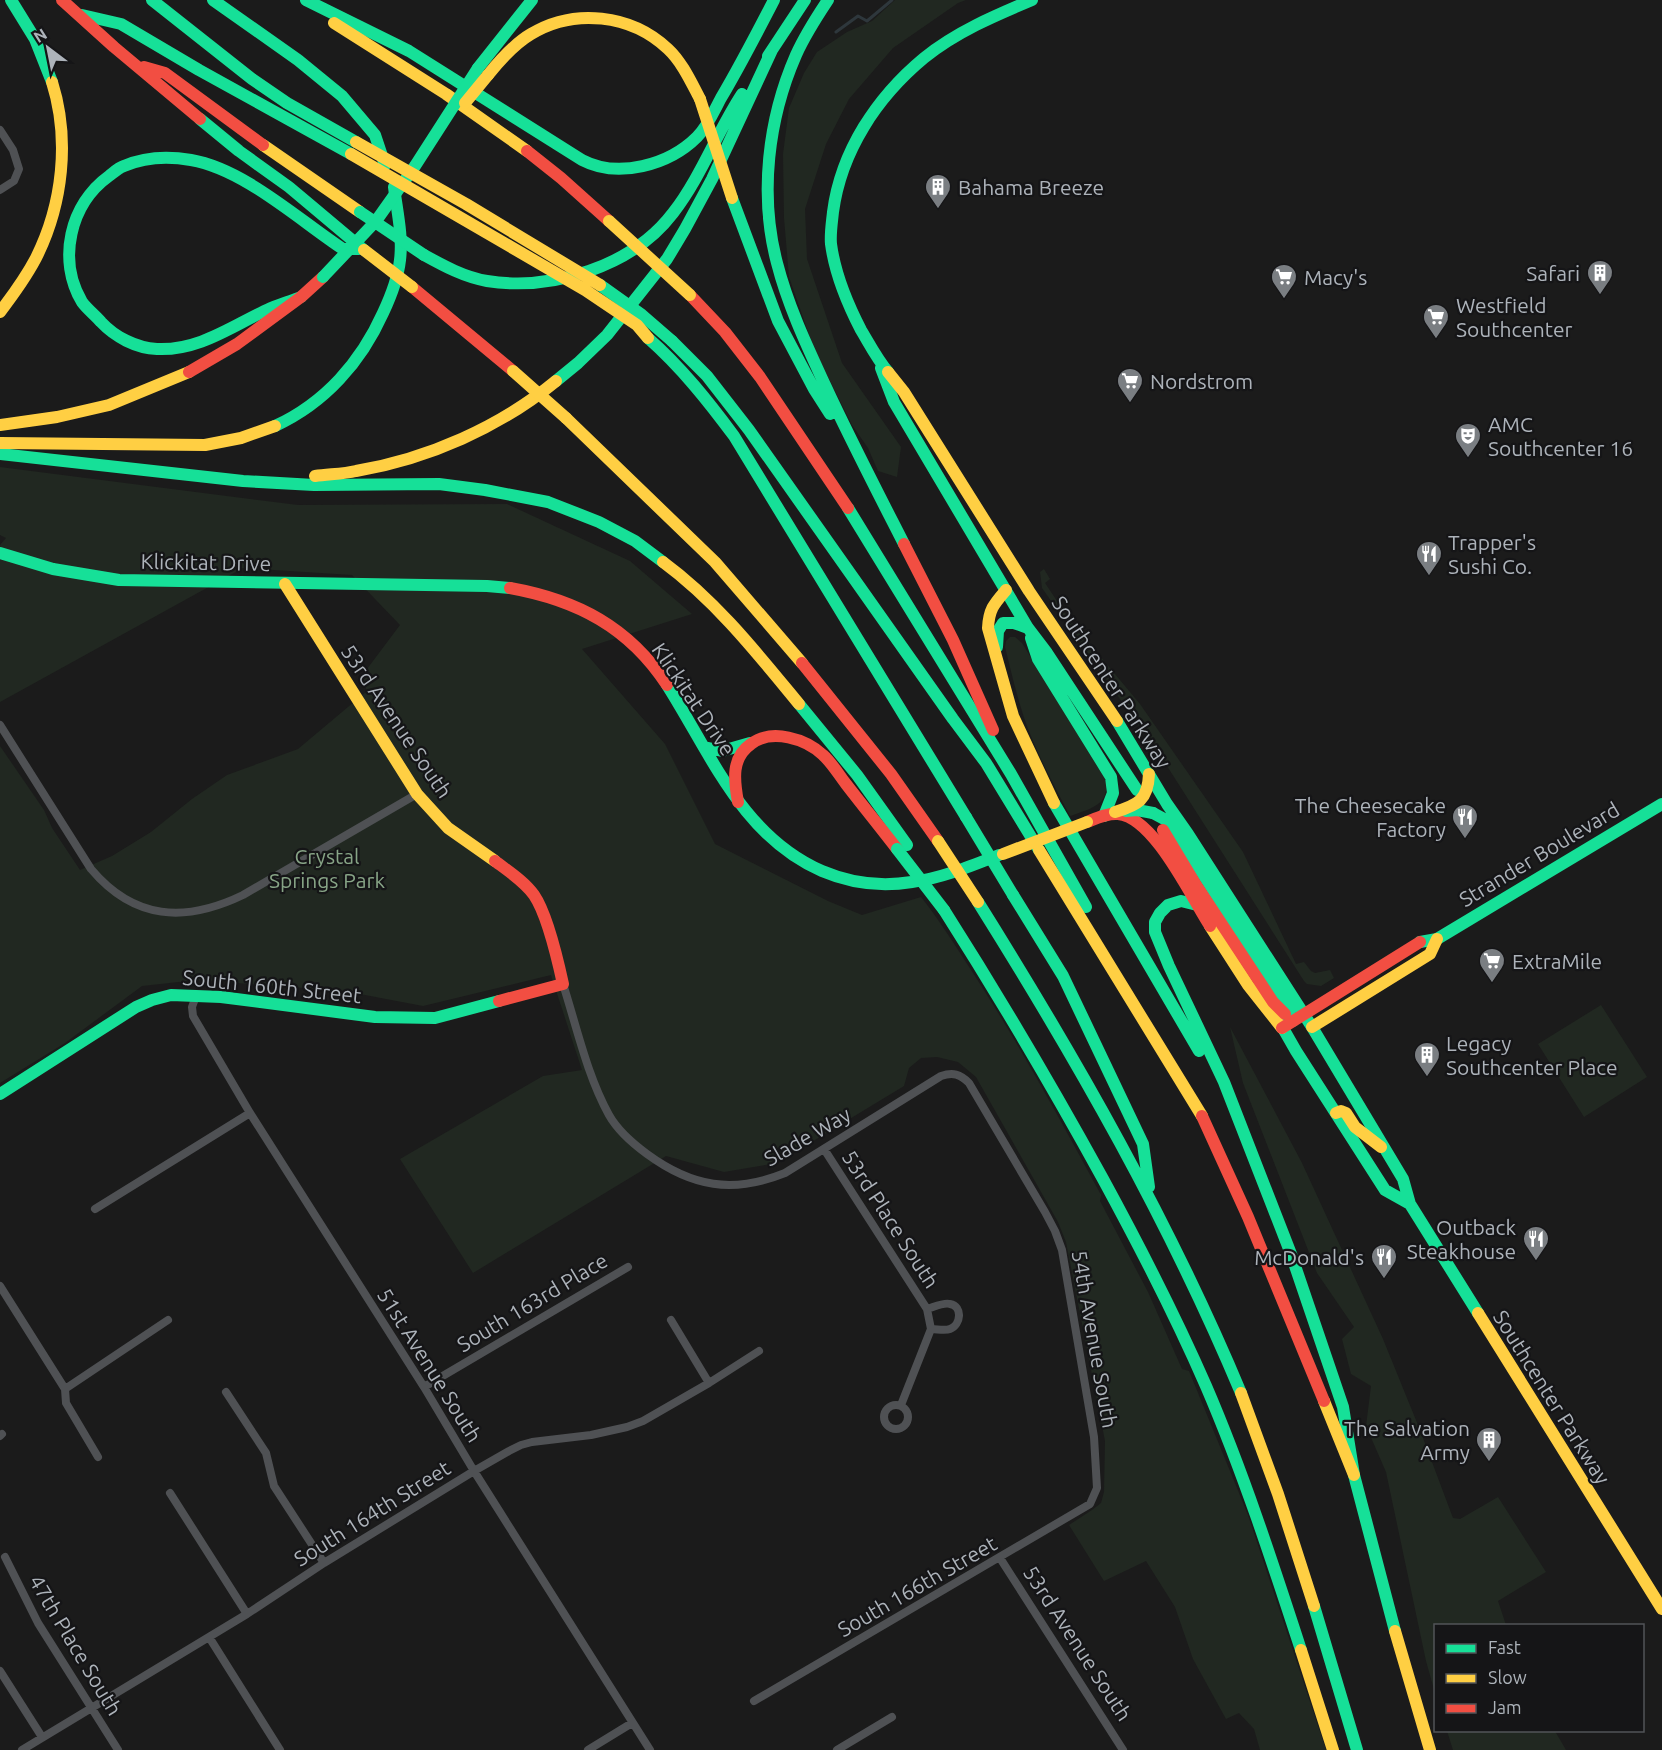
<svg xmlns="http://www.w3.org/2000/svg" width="1662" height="1750" font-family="Ubuntu,sans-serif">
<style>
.green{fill:#212821}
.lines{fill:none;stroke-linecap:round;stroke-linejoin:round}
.stream{stroke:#2e373c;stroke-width:3}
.street{stroke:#4f5154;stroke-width:8}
.fast{stroke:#16e098;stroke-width:12}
.slow{stroke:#ffcf43;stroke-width:12}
.jam{stroke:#f24e42;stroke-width:12}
.fast-bridge{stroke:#16e098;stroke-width:12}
.slow-bridge{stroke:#ffcf43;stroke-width:12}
.labels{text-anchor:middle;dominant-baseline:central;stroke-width:4.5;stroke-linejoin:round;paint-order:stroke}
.poi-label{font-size:21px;fill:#adb3ba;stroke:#151517;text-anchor:start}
.street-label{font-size:21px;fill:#adb3ba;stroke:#151517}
.park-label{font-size:21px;fill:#87a486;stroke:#151517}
</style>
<rect width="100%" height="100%" fill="#1b1b1b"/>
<path class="green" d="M 895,0 L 966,0 L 958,3 L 893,48 L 849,99 L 826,144 L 805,209 L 807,259 L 842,363 L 901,447 L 897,477 L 878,471 L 868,448 L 852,425 L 814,349 L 789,277 L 784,218 L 783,154 L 789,108 L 804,73 L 817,52 L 847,32 L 872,21 Z
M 0,467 L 298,505 L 507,504 L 630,561 L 692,614 L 582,649 L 665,744 L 715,844 L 828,901 L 862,915 L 921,897 C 940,921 956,947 973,973 C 1020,1045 1060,1120 1101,1195 L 1100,1201 L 1148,1292 L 1182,1369 L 1189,1371 L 1248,1515 L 1326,1750 L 1260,1750 L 1254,1729 L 1239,1713 L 1226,1719 L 1193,1659 L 1175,1607 L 1146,1561 L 1104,1581 L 1069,1525 L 1092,1510 L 1101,1503 L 1104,1492 L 1105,1441 L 1066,1242 L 1058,1222 L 976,1077 L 958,1062 L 937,1057 L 921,1058 L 909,1068 L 904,1086 L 777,1163 L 724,1172 L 666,1156 L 473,1273 L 400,1159 L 543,1076 L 582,1070 L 551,975 L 423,1006 L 344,991 L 197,980 L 142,986 L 65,1043 L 0,1083 L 0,746 L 44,810 L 52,828 L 80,870 L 112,856 L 151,832 L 192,799 L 227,775 L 298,749 L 367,691 L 361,677 L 400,625 L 352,575 L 243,568 L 0,702 L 0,545 L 6,538 L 0,535 Z
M 1044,569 L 1050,579 L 1045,583 L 1069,619 L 1140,704 L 1243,852 L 1296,964 L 1304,962 L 1311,971 L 1315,973 L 1330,970 L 1334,978 L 1321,986 L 1307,984 L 1304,981 L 1167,766 L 1042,588 L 1040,572 Z
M 1010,637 L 1015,637 L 1022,643 L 1104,776 C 1113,804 1092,808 1070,816 C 1057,791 1044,767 1033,741 C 1020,711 1013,679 1005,647 L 1006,641 Z
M 1601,1005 L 1647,1077 L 1584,1117 L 1538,1044 Z
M 1230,1027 L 1302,1163 L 1383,1339 L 1420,1430 L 1453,1518 L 1460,1519 L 1498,1497 L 1546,1572 L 1498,1601 L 1506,1625 L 1436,1626 L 1435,1693 L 1426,1661 L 1386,1472 L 1366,1426 L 1371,1386 L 1351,1374 L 1342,1339 L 1354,1327 L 1317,1273 L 1243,1083 Z
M 1447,1731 L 1555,1731 L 1566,1750 L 1453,1750 Z"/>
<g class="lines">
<path class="stream" d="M 836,32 L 858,16 L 867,21 L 892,0"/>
<path class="street" d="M 0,130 L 13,150 L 19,169 L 14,181 L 0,190
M 0,725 L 91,869 C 134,920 185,923 243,895 L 417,794
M 563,984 C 577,1028 587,1075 609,1115 C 618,1131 632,1143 647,1154 C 692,1187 733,1194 785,1173 L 941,1076 C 953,1072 960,1074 969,1083 L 1045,1212 L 1055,1231 L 1062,1250 L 1094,1437 L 1097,1488 L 1090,1504 L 754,1701
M 196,996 L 192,1007 L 193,1016 L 250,1113 L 424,1387 L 474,1471 L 650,1750
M 824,1149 L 927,1309 L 931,1329 L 901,1405
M 95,1209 L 250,1113
M 0,1286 L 65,1389 L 66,1403 L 98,1457
M 927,1309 C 934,1307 944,1302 950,1304 C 963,1306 961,1325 950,1329 C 945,1331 937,1329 931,1329
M 671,1320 L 709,1383
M 424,1387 L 628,1267
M 65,1389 L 168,1320
M 226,1392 L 266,1453 L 274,1486 L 324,1563
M884 1417a12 12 0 1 1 24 0a12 12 0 1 1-24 0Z
M 0,1436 L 2,1434
M 170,1493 L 247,1614
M 5,1557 L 38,1623 L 118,1750
M 1000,1558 L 1123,1750
M 209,1637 L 280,1750
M 0,1671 L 42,1737
M 22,1750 L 247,1614 L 324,1563 L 474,1471 L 509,1451 L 521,1445 L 532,1442 L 591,1435 L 627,1427 L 643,1421 L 709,1383 L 759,1351
M 588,1750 L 632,1723
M 837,1750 L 892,1717"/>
<path class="fast" d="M 11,0 L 35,39 L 52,82
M 152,0 L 252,79 L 287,103 L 356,142
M 213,0 L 298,60 L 342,96 L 375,135 L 385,165
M 306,0 L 409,51 L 582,160 C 618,179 669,165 697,137 C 708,126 714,111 721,98 C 740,66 757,33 774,0
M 828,0 C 816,18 805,35 796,55 C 768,119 759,195 777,263 C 788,306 807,346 825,385 C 850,439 877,491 904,544
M 82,15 L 121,24 L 199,70 L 351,154
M 768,56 L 805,0
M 478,68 L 532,0
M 200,119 L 239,151 L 289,187 L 364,250
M 732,198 L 778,321 L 814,389 L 830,414
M 424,255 C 444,266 464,277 487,281 C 552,291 632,267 673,213 C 701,177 717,132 742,94
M 301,297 C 291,301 281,304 271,308 C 233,325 200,351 157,349 C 136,348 115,337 101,322 C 95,315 87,309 82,302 C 57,260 70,204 109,176 C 113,173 118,168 124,166 C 145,157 168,156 191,160 C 244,169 299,220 343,249 L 359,249
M 648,338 C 681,367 708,401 734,436 L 966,817
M 672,341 L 707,376 L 749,430 L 953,719 L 986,763 L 1039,850
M 881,368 L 894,402 L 1028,628 L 1047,653 L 1137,790
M 888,372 C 877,359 870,345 861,330 C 847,303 835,274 831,244 C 830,234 832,222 833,212 C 841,151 877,97 924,58 C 956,32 994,16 1032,0
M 556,381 L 578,363 L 607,335 L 667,259 L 685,229 L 712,179 L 772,50
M 275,426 C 325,403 361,362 383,313 C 391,296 398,278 400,260 C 403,236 397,211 394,187
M 0,454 L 243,481 L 314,485 L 439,484 L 485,490 L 548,502 L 599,522 L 635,541 L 663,562
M 848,508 L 1011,774 L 1086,907
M 0,553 L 53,569 L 119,580 L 487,586 L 510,588
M 1031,638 L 1038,659 L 1111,777 L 1113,793 L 1104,816
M 997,647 L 998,631 L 1003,623 L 1014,623 L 1028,628
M 667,685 C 711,754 742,836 822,871 C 850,883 881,887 912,882 C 942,878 971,866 999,855
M 799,704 L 857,775 L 907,845
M 1117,721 L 1167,804 L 1188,834 L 1312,1027 L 1403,1179 L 1410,1204 L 1478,1313
M 704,747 L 722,751 L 750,743
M 1054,803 L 1199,1051
M 1153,813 L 1166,820 L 1176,832 L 1280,995 L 1293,1021
M 1013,895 L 1063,976 L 1143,1144 L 1149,1187
M 978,902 C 1077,1060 1169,1221 1241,1393
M 1197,905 L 1181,901 L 1168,905 L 1160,913 L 1155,922 L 1155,932 L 1169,966 L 1224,1082 L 1291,1254 L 1343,1407 L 1354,1475 L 1395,1631
M 944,910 C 1000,998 1053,1088 1103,1179 C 1140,1247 1175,1315 1206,1386 C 1243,1472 1272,1561 1301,1650
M 1420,942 L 1437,939 L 1662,804
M 1280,1023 L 1296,1051 L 1385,1190 L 1410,1204
M 0,1094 L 136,1007 L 152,1000 L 171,995 L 221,997 L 375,1017 L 435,1018 L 499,1001
M 1314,1606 L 1357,1750"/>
<path class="slow" d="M 334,23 L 446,94 L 527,151
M 488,75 C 500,60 514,44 531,34 C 574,8 631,14 668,49 C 682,62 691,82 700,99
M 263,145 L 360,212
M 0,312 C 13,295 26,277 36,258 C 63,204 70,139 52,82
M 888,372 L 904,392 L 1029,591 L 1117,721
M 566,418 L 715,562 L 802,663
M 0,425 L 57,417 L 109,405 L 189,372
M 0,443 L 205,445 L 241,438 L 275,426
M 315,476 C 329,474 343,474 356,471 C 428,459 500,427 556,381
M 663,562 C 716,601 757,653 799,704
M 285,584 L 417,794 L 448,828 L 495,861
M 1006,590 C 994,604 989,609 988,628 L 1013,716 L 1054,803
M 1039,850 L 1202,1116
M 1210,926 L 1248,985 L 1282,1028
M 1312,1027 L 1430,954 L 1437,939
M 1336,1113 L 1341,1111 L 1346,1113 L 1355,1127 L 1381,1147
M 1478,1313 L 1662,1609
M 1241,1393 L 1278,1494 L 1314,1606
M 1324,1401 L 1354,1475
M 1395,1631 L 1430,1750
M 1301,1650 L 1333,1750"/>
<path class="jam" d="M 62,0 L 114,47 L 200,119
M 144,67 L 165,73 L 263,145
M 527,151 L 561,178 L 609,221
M 412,287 L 513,371
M 690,295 L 725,332 L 760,377 L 848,508
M 189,372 L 237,344 L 301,297 L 323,277
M 904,544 L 953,640 L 993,730
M 510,588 C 577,600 629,627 667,685
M 802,663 L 891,774 L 938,841
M 738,802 C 734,780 731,758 751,744 C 772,728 806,739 823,755 C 832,763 839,775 846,784 C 863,806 880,827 897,849
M 1087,822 C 1097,818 1107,813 1118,814 C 1154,817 1191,897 1210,926
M 1163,830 L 1196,885 L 1273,1002 L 1285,1014
M 495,861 C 508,871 524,881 534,895 C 547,914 558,961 563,984 L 499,1001
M 1282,1028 L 1420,942
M 1202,1116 L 1248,1217 L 1324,1401"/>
<path class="fast-bridge" d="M 360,212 L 424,255
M 323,277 L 376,221 L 415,166 L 478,68
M 600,285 L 642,315 L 672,341
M 1126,811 L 1137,810 L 1153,813
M 966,817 L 1013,895
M 897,849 L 944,910"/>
<path class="slow-bridge" d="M 700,99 L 732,198
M 465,103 L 488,75
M 356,142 L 466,204 L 600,285
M 351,154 L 585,290 L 637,325 L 648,338
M 609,221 L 690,295
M 364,250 L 412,287
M 513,371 L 566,418
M 1115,812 C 1138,805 1148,800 1149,774
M 938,841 L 978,902
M 1003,854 L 1087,822"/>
</g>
<defs>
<symbol id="building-pin" viewBox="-11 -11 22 30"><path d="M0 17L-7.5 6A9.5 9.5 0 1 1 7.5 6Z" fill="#7a7e82" stroke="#151517"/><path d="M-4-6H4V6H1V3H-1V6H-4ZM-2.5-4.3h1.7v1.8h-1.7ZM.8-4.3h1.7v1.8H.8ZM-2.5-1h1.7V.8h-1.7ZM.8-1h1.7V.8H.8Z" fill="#fff"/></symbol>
<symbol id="supermarket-pin" viewBox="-11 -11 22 30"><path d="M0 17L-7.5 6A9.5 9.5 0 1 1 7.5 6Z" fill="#7a7e82" stroke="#151517"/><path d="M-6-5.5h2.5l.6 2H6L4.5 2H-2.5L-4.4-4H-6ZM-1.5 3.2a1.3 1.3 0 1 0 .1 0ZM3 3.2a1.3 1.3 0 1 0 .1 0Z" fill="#fff"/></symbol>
<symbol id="theatre-pin" viewBox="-11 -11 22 30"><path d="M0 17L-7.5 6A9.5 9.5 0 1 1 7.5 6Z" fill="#7a7e82" stroke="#151517"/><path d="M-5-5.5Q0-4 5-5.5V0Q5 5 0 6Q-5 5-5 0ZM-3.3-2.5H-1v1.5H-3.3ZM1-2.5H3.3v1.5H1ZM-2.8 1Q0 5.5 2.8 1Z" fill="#fff"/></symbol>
<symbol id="restaurant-pin" viewBox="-11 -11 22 30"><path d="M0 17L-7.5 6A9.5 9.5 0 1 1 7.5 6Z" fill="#7a7e82" stroke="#151517"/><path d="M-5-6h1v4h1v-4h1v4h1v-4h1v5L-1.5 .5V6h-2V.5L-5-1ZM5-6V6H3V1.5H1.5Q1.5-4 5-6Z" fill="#fff"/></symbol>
</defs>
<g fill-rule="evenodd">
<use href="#building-pin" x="923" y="172" width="30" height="40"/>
<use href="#building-pin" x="1585" y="258" width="30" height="40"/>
<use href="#supermarket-pin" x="1269" y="262" width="30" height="40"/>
<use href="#supermarket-pin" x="1421" y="302" width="30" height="40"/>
<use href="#supermarket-pin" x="1115" y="366" width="30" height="40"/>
<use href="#theatre-pin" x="1453" y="421" width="30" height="40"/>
<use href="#restaurant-pin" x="1414" y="539" width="30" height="40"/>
<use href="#restaurant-pin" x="1450" y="802" width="30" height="40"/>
<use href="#supermarket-pin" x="1477" y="946" width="30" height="40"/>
<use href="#building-pin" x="1412" y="1040" width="30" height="40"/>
<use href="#restaurant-pin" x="1521" y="1224" width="30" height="40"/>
<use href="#restaurant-pin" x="1369" y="1242" width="30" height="40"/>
<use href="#building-pin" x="1474" y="1425" width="30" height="40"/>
</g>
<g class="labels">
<g class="poi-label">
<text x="958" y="187">Bahama Breeze</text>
<text x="1580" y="273" text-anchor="end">Safari</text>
<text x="1304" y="277">Macy's</text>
<text x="1456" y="305">Westfield<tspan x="1456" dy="24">Southcenter</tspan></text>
<text x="1150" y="381">Nordstrom</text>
<text x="1488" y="424">AMC<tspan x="1488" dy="24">Southcenter 16</tspan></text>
<text x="1448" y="542">Trapper's<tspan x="1448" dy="24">Sushi Co.</tspan></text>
<text x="1446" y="805" text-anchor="end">The Cheesecake<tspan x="1446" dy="24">Factory</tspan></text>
<text x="1512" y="961">ExtraMile</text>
<text x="1446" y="1043">Legacy<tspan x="1446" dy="24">Southcenter Place</tspan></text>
<text x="1516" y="1227" text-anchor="end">Outback<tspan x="1516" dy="24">Steakhouse</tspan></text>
<text x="1364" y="1257" text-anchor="end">McDonald's</text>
<text x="1470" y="1428" text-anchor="end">The Salvation<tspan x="1470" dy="24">Army</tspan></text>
</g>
<g class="street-label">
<text transform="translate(206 562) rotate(1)">Klickitat Drive</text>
<text transform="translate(1112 682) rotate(57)">Southcenter Parkway</text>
<text transform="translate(694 699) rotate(56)">Klickitat Drive</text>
<text transform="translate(397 721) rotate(56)">53rd Avenue South</text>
<text transform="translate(1539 854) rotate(-31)">Strander Boulevard</text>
<text transform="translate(272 986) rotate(6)">South 160th Street</text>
<text transform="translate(807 1136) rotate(-30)">Slade Way</text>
<text transform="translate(891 1219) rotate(57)">53rd Place South</text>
<text transform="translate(532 1302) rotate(-31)">South 163rd Place</text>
<text transform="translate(1095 1339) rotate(80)">54th Avenue South</text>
<text transform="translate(430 1365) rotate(58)">51st Avenue South</text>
<text transform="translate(1552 1397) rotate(58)">Southcenter Parkway</text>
<text transform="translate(372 1513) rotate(-32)">South 164th Street</text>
<text transform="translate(917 1586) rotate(-30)">South 166th Street</text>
<text transform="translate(1078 1643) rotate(57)">53rd Avenue South</text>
<text transform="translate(76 1645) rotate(59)">47th Place South</text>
</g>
<g class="park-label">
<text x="327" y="856">Crystal<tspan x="327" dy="24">Springs Park</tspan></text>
</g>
</g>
<rect x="1434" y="1624" width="210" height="108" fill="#151517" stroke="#525458" stroke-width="1.5"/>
<rect x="1446" y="1644" width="30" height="9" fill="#16e098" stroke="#525458" stroke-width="1.5"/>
<text x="1488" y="1654" font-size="18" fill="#adb3ba">Fast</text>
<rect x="1446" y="1674" width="30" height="9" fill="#ffcf43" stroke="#525458" stroke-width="1.5"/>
<text x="1488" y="1684" font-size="18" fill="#adb3ba">Slow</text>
<rect x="1446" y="1704" width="30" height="9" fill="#f24e42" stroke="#525458" stroke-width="1.5"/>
<text x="1488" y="1714" font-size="18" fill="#adb3ba">Jam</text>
<g transform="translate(48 48) rotate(328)" stroke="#151517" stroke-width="4.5" paint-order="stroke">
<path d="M0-4.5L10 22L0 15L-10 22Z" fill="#adb3ba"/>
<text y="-9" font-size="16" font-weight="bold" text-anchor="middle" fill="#adb3ba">N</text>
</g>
</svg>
